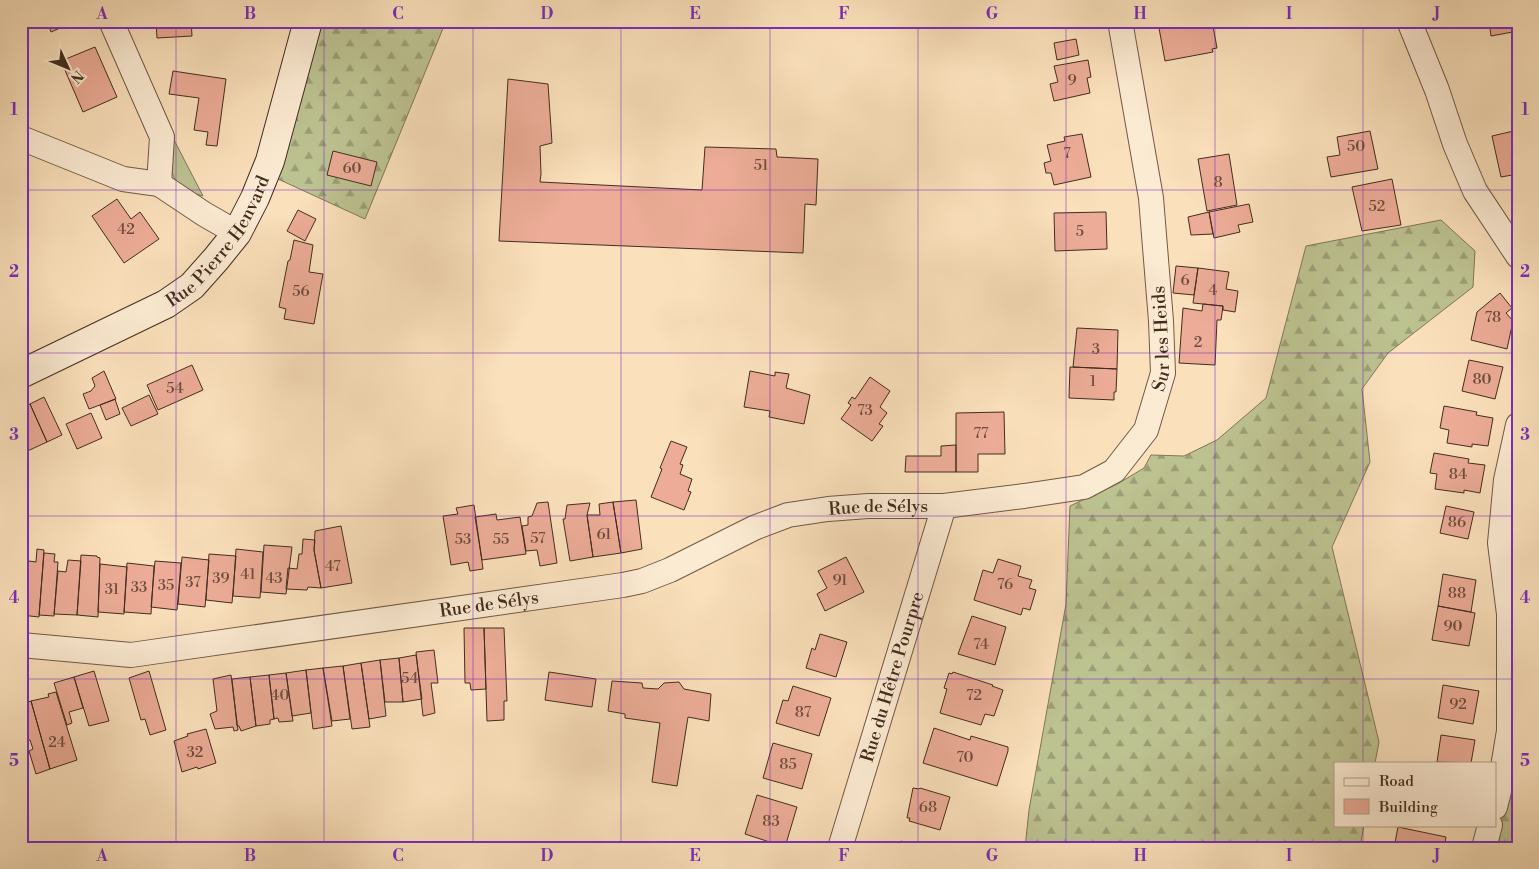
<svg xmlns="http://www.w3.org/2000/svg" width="1539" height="869" font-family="'Libre Bodoni',serif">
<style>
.grass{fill:#bdc291;stroke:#807758}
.forest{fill:url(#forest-firs);stroke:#807758}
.building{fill:#ecac97;stroke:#432c1f}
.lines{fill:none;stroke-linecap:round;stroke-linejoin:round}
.minor-casing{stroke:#715946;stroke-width:26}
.secondary-casing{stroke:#432c1f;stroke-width:30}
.minor{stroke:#fcebd3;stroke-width:24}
.secondary{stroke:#fcebd3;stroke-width:28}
.grid{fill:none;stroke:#7b2cbf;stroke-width:1;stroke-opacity:0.55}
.labels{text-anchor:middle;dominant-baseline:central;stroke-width:4.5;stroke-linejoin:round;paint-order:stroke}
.number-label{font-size:15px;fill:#6d4c3d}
.street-label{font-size:18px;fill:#432c1f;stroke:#fcebd3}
.neatline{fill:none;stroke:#7b2cbf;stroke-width:2}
.grid-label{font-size:16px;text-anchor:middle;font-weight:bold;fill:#7b2cbf}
</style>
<defs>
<pattern id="forest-firs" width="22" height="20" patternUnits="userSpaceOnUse" patternTransform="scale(1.25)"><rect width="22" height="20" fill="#bdc291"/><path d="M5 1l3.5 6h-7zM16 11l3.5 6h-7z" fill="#9b9e76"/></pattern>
</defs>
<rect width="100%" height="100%" fill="#fae0bb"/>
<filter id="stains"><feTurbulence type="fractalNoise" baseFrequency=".004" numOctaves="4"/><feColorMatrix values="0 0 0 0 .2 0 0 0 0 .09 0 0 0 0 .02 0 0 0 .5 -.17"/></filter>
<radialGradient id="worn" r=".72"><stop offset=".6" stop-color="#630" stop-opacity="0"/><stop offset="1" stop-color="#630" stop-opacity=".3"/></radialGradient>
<path class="grass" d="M 173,138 L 203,196 C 166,186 171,172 173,138 Z"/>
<path class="forest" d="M 322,21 L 446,21 L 365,219 L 278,179 Z
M 1441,220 L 1475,251 L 1473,287 L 1388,353 L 1362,389 L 1370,462 L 1332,547 L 1379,742 L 1375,763 L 1335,763 L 1335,825 L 1364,825 L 1360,848 L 1025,848 L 1029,810 L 1066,604 L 1070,506 L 1119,483 L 1144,468 L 1151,455 L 1184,456 L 1217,440 L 1266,398 L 1306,246 Z
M 1506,480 L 1518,483 L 1518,848 L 1504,848 L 1490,825 L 1495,825 Z"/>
<path class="building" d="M 47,21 L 76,21 L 51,32 Z
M 156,21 L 191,21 L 192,36 L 157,38 Z
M 1212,21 L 1217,48 L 1212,49 L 1213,52 L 1165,61 L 1159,28 L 1184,25 L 1184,22 L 1187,21 Z
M 1489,21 L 1518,21 L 1518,31 L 1491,36 Z
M 1076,39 L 1079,55 L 1057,60 L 1054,43 Z
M 95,47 L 117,97 L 83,112 L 61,61 Z
M 1088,60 L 1091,77 L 1087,78 L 1090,93 L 1054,101 L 1050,84 L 1058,82 L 1054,66 Z
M 173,71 L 226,79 L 217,146 L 206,145 L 208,132 L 194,130 L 199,98 L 169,94 Z
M 508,79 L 548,84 L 552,143 L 540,146 L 541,174 L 540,182 L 702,190 L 705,147 L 776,149 L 777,157 L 818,159 L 816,205 L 805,204 L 803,253 L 499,241 Z
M 1518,130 L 1518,174 L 1501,177 L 1492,136 Z
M 1370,131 L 1378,169 L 1331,177 L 1327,157 L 1340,155 L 1337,137 Z
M 1082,134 L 1091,177 L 1054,185 L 1051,173 L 1046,173 L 1044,163 L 1051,161 L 1047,145 L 1065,141 L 1064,137 Z
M 333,151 L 377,162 L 371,186 L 327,175 Z
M 1229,154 L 1237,205 L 1207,211 L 1198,159 Z
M 1392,179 L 1401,225 L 1362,231 L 1352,187 Z
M 117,199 L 131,219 L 140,212 L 159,239 L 124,263 L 92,216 Z
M 1249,204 L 1253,222 L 1238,225 L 1240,232 L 1214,238 L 1209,212 Z
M 298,210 L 316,219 L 305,241 L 287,231 Z
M 1106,212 L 1107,249 L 1055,251 L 1054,213 Z
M 1209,212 L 1213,234 L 1191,235 L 1188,217 Z
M 294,240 L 313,245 L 309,272 L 323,274 L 314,324 L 284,319 L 286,309 L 279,307 L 288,261 L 290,260 Z
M 1176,266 L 1198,268 L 1194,295 L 1173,293 Z
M 1198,268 L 1229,272 L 1226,289 L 1238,291 L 1235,312 L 1223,310 L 1223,306 L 1193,303 Z
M 1500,293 L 1512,308 L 1506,313 L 1513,321 L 1507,349 L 1471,340 L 1477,312 Z
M 1203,304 L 1223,306 L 1221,320 L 1217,320 L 1215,365 L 1179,363 L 1183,308 L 1202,311 Z
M 1077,328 L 1118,330 L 1117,369 L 1073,367 Z
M 1469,360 L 1503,367 L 1495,399 L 1462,391 Z
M 192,365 L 203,390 L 158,410 L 147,385 Z
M 1070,367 L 1117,369 L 1116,392 L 1114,392 L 1114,400 L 1069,398 Z
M 104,371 L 116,399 L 89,409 L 83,394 L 91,391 L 95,386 L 92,378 Z
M 750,371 L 775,376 L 775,372 L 789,374 L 786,388 L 810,395 L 804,424 L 769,417 L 770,411 L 744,407 Z
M 870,377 L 890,391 L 880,407 L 887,413 L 879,424 L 883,426 L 872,441 L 841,419 L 851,405 L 848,403 L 852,397 L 855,399 Z
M 149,395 L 158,414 L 131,426 L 122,408 Z
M 44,397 L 62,435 L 47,442 L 30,404 Z
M 115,399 L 120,414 L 106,420 L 100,405 Z
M 30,404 L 47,442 L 21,454 L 21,408 Z
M 1444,406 L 1477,412 L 1476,415 L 1493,418 L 1488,446 L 1472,444 L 1472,447 L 1447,443 L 1449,430 L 1440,428 Z
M 1004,412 L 1005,454 L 978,454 L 978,472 L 956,472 L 956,413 Z
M 91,413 L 102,438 L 77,449 L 66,424 Z
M 671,441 L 687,447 L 680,464 L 683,465 L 680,474 L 692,479 L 688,491 L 691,492 L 684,510 L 651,497 L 662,469 L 660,468 Z
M 956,445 L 956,472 L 905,472 L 906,456 L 941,456 L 941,446 Z
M 1434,453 L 1469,459 L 1468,463 L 1485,465 L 1480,493 L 1464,490 L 1464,493 L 1435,489 L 1437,474 L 1430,473 Z
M 636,500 L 642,549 L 621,553 L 613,502 Z
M 548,502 L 557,563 L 540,566 L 537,550 L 526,551 L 522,526 L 528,525 L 528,517 L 532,516 L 537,503 Z
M 613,502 L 621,553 L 593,557 L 587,515 L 600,515 L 599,504 Z
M 590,503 L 587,515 L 593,557 L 570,561 L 563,519 L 565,519 L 567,505 Z
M 474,505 L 483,569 L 470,571 L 468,562 L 451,565 L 443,516 L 458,514 L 456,508 Z
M 1446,506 L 1474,512 L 1468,539 L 1440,533 Z
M 496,514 L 497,520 L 520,517 L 526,554 L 482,560 L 475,517 Z
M 341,526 L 352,583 L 321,588 L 314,550 L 315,531 Z
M 303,539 L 315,540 L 314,550 L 321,588 L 308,587 L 307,590 L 286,589 L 288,568 L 297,569 L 299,554 L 302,554 Z
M 264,545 L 292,547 L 286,594 L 261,592 Z
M 37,549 L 44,550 L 39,617 L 21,615 L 21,560 L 36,562 Z
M 236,549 L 263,552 L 260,598 L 233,596 Z
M 44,553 L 55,554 L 54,562 L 58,562 L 54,616 L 39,615 Z
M 209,554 L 236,556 L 232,603 L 206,600 Z
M 81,555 L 97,556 L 97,557 L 100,558 L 98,617 L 77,615 Z
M 182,557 L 209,560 L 205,607 L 178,604 Z
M 846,557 L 864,592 L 825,611 L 817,594 L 827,588 L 818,571 Z
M 998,559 L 1021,566 L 1018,576 L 1032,580 L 1029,588 L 1036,590 L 1030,610 L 1023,608 L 1021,615 L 974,600 L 983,570 L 993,573 Z
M 68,560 L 81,561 L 77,615 L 54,614 L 58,571 L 66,572 Z
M 155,561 L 181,563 L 177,610 L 151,607 Z
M 127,563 L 154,566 L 151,614 L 124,612 Z
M 100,564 L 127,567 L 124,614 L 98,612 Z
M 1443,574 L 1476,580 L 1471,612 L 1438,606 Z
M 1438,606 L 1475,613 L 1469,646 L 1432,640 Z
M 972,616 L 1006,627 L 995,665 L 958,654 Z
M 464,628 L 484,628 L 486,689 L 471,690 L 470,683 L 465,683 Z
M 484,628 L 504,628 L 507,701 L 504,701 L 504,720 L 487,721 Z
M 820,634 L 847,642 L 836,677 L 806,668 L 812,648 L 815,650 Z
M 434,650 L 438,683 L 431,683 L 435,713 L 423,716 L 416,652 Z
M 416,655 L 422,699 L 403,702 L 399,658 Z
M 399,658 L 403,702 L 385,702 L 380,660 Z
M 380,660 L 386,716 L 369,719 L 361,663 Z
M 361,663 L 370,727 L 352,729 L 343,666 Z
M 343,666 L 350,719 L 332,721 L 323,668 Z
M 323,668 L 332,726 L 313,729 L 306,670 Z
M 306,670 L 311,713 L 292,716 L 286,673 Z
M 94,671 L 109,721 L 89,726 L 74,677 Z
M 149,671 L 166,730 L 150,735 L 145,719 L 141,720 L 129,678 Z
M 549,672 L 596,679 L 592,707 L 545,700 Z
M 953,672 L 993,685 L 992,686 L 1003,690 L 994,716 L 985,714 L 981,725 L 940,713 L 947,689 L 944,688 L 949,673 L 952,674 Z
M 286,673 L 293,721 L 279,722 L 278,718 L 274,719 L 269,675 Z
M 231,675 L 238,730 L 234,731 L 233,727 L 215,729 L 210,714 L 217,711 L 213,679 Z
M 269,675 L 274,719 L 270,720 L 270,724 L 256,726 L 250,677 Z
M 74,677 L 83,708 L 69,712 L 72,723 L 67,725 L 54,683 Z
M 250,677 L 256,726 L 241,731 L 239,726 L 237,726 L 232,679 Z
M 612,681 L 642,683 L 643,688 L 658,689 L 664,683 L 679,682 L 684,689 L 711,694 L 709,721 L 688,717 L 677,786 L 652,782 L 660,723 L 625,718 L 625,714 L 608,711 Z
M 1443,685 L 1479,691 L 1473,724 L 1438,718 Z
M 793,686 L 831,698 L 819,736 L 776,723 L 783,700 L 788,701 Z
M 56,692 L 77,760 L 50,769 L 31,701 L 49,697 L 48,694 Z
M 31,701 L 50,769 L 36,774 L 29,751 L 33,749 L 30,740 L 22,742 L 21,739 L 21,704 Z
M 934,728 L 970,740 L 971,736 L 1008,747 L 1008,751 L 997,786 L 923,763 Z
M 206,729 L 216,763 L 198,769 L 197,767 L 182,772 L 174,741 L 188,736 L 187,734 Z
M 1441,735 L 1475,740 L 1471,763 L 1437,762 Z
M 773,743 L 812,754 L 802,789 L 763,778 Z
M 913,788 L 919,789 L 920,788 L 950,797 L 940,830 L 909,821 L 910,818 L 907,818 Z
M 757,795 L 797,807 L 785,847 L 745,834 Z
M 1398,827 L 1446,837 L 1444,848 L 1394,848 Z
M 901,841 L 921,848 L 899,848 Z"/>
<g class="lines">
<defs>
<g id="minor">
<path d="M 111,21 L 162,137 L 159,184"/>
<path d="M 1409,21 L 1437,90 L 1455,144 L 1475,191 L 1518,256"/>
<path d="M 21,138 L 123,179 L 159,184 L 204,214 L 237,233"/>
<path id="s1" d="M 21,645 L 131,655 L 623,585 L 642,581 L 670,570 L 754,528 L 788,515 L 828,509 L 868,506 L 944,506 L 1024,496 L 1084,487 L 1114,471 L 1146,430 L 1163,373 L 1161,321 L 1151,198 L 1120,21"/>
<path d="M 1495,807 L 1499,791 L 1509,731 L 1509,614 L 1500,543 L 1506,480 L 1518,425"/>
<path id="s2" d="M 840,848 L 944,506"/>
<path d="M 1484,848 L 1490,825"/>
</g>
<g id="secondary">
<path id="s3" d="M 21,374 L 166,304 L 192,286 L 216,259 L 237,233 L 255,198 L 270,161 L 308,21"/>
</g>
</defs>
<use href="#minor" class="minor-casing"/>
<use href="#secondary" class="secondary-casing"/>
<use href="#minor" class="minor"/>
<use href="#secondary" class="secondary"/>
</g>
<path class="grid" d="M 176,21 L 176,848M 324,21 L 324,848M 473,21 L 473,848M 621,21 L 621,848M 770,21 L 770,848M 918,21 L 918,848M 1066,21 L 1066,848M 1215,21 L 1215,848M 1363,21 L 1363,763M 21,190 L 1518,190M 21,353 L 1518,353M 21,516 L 1518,516M 21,679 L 1518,679M 1363,825 L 1363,848"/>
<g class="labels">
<g class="number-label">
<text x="1072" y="80">9</text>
<text x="1356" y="146">50</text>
<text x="1067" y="153">7</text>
<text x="761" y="165">51</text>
<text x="352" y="168">60</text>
<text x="1218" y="182">8</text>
<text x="1377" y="206">52</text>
<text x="126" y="229">42</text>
<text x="1080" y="231">5</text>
<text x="1185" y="280">6</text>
<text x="1213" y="290">4</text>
<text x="301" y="291">56</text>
<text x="1493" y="317">78</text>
<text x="1198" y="342">2</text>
<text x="1096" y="349">3</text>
<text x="1482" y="379">80</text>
<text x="1093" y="381">1</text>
<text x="175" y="388">54</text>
<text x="865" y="410">73</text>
<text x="981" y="433">77</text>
<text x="1458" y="474">84</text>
<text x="1457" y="522">86</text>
<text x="604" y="534">61</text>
<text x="538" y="538">57</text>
<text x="463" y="539">53</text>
<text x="501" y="539">55</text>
<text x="333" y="566">47</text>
<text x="248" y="574">41</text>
<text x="221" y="578">39</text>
<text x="274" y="578">43</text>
<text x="840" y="580">91</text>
<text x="193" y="582">37</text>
<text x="1005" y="584">76</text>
<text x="166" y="585">35</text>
<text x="139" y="587">33</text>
<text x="112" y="589">31</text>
<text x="1457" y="593">88</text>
<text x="1453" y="626">90</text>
<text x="981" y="644">74</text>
<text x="410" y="678">54</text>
<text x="280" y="695">40</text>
<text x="974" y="695">72</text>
<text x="1458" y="704">92</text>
<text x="803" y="712">87</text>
<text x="57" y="742">24</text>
<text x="195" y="752">32</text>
<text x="965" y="757">70</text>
<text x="788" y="764">85</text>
<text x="928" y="807">68</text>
<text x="771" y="821">83</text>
</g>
<g class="street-label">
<text stroke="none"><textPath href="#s3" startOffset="244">Rue Pierre Henvard</textPath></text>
<text stroke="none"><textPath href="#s1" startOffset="1265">Sur les Heids</textPath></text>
<text stroke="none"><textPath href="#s1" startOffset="878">Rue de Sélys</textPath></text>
<text stroke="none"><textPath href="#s1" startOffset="472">Rue de Sélys</textPath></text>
<text stroke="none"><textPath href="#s2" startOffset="179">Rue du Hêtre Pourpre</textPath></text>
</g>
</g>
<rect width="1539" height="869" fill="none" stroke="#fae0bb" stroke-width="55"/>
<rect x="1334" y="762" width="162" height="65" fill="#fcebd3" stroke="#b29f8b"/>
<rect x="1344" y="778" width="25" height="8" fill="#fcebd3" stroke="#b29f8b"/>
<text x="1379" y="786" font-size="15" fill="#432c1f">Road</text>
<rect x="1344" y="799" width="25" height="15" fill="#ecac97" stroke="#b29f8b"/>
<text x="1379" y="812" font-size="15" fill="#432c1f">Building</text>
<g transform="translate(68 68) rotate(134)" stroke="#fcebd3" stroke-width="4" paint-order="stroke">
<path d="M0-4L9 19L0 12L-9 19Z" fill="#432c1f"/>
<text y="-8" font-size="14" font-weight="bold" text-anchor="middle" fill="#432c1f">N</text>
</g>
<rect x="28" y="28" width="1484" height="814" class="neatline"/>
<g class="grid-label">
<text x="102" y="19">A</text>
<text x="250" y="19">B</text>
<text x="398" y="19">C</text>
<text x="547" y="19">D</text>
<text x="695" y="19">E</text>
<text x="844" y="19">F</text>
<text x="992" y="19">G</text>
<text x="1140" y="19">H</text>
<text x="1289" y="19">I</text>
<text x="1437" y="19">J</text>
<text x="14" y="115">1</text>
<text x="1525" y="115">1</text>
<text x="14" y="277">2</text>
<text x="1525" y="277">2</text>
<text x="14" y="440">3</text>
<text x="1525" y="440">3</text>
<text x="14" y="603">4</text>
<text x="1525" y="603">4</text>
<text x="14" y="766">5</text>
<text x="1525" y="766">5</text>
<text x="102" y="861">A</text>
<text x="250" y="861">B</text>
<text x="398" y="861">C</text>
<text x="547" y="861">D</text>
<text x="695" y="861">E</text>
<text x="844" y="861">F</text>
<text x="992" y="861">G</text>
<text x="1140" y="861">H</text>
<text x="1289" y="861">I</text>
<text x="1437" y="861">J</text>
</g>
<rect width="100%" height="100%" filter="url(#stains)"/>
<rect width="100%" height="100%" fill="url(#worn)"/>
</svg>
